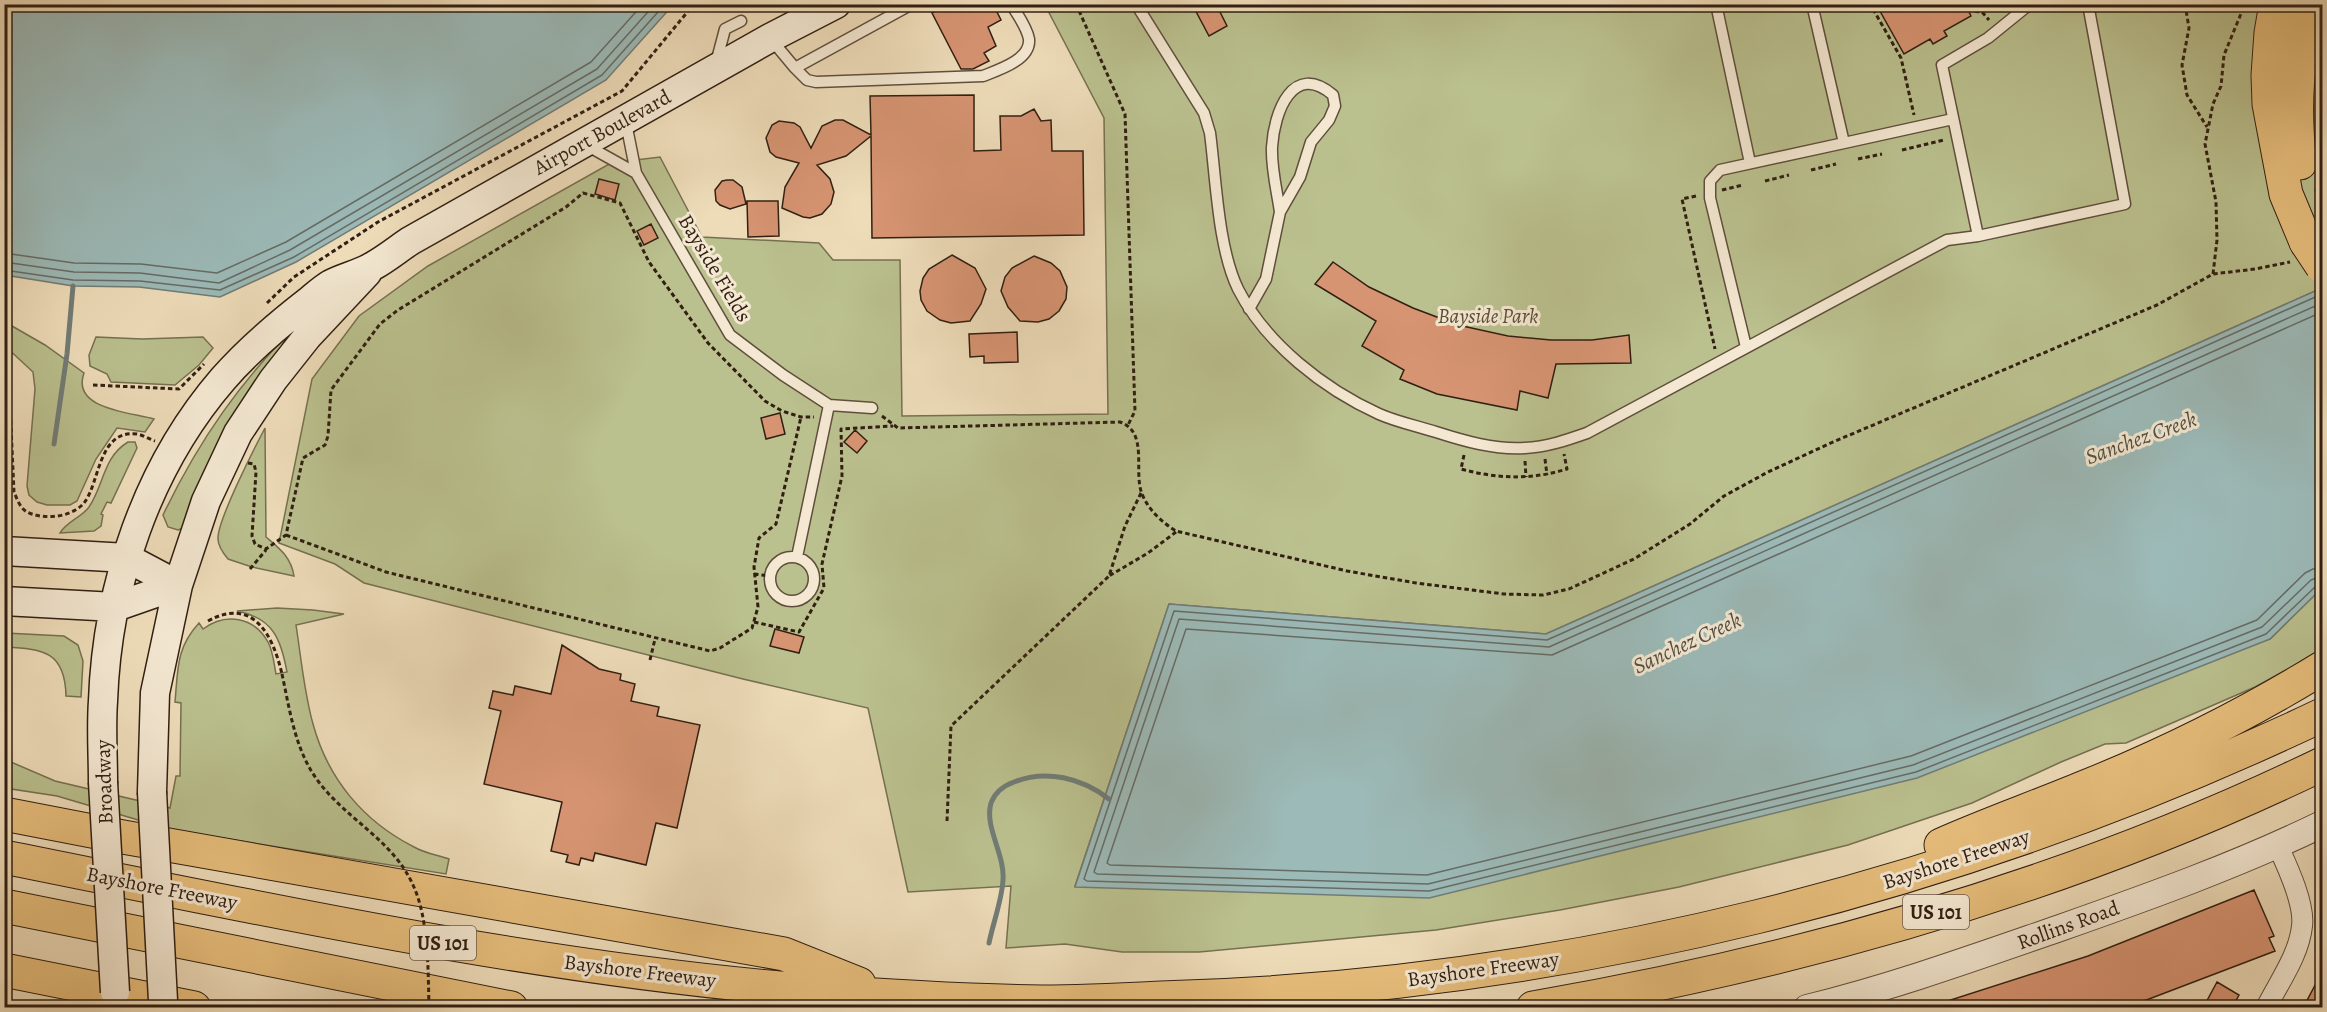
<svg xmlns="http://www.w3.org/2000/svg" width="2327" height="1012" font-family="Alegreya,serif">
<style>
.green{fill:#bac08e;stroke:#767050;stroke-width:1.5}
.water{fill:#9cbab8;stroke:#717c76;stroke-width:1.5}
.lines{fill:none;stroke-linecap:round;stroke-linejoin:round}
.shore{stroke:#666c65;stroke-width:1.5}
.stream{stroke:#717c76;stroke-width:5}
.building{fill:#d79472;stroke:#311f12;stroke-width:1.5}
.service-casing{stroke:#604e3c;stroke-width:13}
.minor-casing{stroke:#604e3c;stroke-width:22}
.tertiary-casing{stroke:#604e3c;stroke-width:28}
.secondary-casing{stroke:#311f12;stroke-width:31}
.motorway-casing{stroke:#311f12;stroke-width:35}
.path{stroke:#311f12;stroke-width:3;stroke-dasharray:4.5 3;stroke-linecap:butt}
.service{stroke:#f4e8d2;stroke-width:10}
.minor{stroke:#f4e8d2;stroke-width:20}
.tertiary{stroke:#f4e8d2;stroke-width:26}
.secondary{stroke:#f4e8d2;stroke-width:28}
.motorway{stroke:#e7be7c;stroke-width:33}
.secondary-bridge-casing{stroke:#311f12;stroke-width:31;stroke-linecap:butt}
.motorway-bridge-casing{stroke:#311f12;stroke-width:35;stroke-linecap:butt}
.path-bridge{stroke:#311f12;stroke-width:3;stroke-dasharray:4.5 3;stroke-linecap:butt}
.secondary-bridge{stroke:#f4e8d2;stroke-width:28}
.motorway-bridge{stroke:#e7be7c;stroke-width:33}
.labels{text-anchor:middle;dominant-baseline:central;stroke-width:6;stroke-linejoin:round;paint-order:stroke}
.shield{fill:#f4e8d2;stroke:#6c5b4c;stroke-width:1.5}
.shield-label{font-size:20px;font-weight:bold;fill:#311f12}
.street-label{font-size:21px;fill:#311f12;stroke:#f4e8d2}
.park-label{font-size:21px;font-style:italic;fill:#5a4f37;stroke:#f4e8d2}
.water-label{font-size:22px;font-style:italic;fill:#514e44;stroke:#f4e8d2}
</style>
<rect width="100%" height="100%" fill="#eedcb9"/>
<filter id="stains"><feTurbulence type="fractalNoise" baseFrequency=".00333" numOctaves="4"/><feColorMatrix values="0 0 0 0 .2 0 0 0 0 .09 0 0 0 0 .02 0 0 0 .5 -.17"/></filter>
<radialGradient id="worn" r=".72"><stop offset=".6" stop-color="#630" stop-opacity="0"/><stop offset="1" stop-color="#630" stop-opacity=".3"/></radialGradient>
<path class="green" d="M 1045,5 L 2322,5 L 2322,288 L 1546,634 L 1169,604 L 1075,886 L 2270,639 L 2322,588 L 2322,650 L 2255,687 L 2126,743 L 2105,744 L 2061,762 L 1972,803 L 1848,845 L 1679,887 L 1560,910 L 1436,930 L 1199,952 L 1122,952 L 1065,944 L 1006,948 L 1011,886 L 908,892 L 868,708 L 743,679 L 364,583 L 335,564 L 279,543 L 312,379 L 359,316 L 428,266 L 611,163 L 660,157 L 702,237 L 819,243 L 833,260 L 900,260 L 902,416 L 1108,414 L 1104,118 Z
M 5,322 L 45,345 L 84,373 C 71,409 129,412 154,419 L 145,432 L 117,428 L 96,459 L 77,501 L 70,505 L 47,505 L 37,502 L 29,495 L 27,486 L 35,389 L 33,372 L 5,346 Z
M 300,322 L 183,528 L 178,530 L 168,527 L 163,515 C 199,440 241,380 300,322 Z
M 96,337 L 142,339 L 203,337 L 213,348 L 199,365 L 175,385 L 111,382 L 107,374 L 90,366 L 89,355 Z
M 265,428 L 266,537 C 280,549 291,557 294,576 L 252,567 L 228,559 C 223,553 218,546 218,539 C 217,521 255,447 265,428 Z
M 128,442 L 135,442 L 137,448 L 111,503 L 107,502 L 101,514 L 103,515 L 101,526 L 94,531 L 60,533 C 67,521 81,518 89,507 C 104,485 103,457 128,442 Z
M 277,608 L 313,610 L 344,614 L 296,625 C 301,657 304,692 313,724 C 328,779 363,821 414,847 C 424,853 437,855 449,859 L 446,874 L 172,830 L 57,796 L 5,788 L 4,759 L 55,781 L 170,808 L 176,776 L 180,776 L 181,703 L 175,702 C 178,669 176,648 199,623 L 203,629 C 226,612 254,617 268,642 C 273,651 274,664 276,674 L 287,672 C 281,639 273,618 237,611 Z
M 5,633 L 64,636 L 78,645 L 83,661 L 81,697 L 66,696 C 65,651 43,649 5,647 Z"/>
<path class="water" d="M 4,5 L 5,4 L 673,5 L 606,80 L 296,262 L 220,297 L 139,287 L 73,286 L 5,275 Z
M 2322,288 L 2322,588 L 2270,639 L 1917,778 L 1429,898 L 1075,887 L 1169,604 L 1546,634 Z"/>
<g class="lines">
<path class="shore" d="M 4,253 L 74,263 L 141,264 L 217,273 L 286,242 L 591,62 L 643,4
M 4,262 L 74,272 L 140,273 L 219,283 L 290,250 L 597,69 L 655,4
M 4,270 L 73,280 L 140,281 L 220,290 L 294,257 L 602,75 L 665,4
M 2322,294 L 1547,640 L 1174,611 L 1084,879 L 1087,881 L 1429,891 L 1916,772 L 2266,634 L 2316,586 L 2322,584
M 2322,303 L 1549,647 L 1179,619 L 1094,872 L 1097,874 L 1428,884 L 1913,765 L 2262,627 L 2311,580 L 2322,576
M 2322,312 L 1552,655 L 1186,629 L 1107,863 L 1110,865 L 1427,875 L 1911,756 L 2257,620 L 2305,573 L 2313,569 L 2322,567"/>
<path class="stream" d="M 54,444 L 67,354 L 73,286
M 989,943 C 993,923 1002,900 1003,880 C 1005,854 984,827 991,803 C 995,792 1003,786 1014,782 C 1046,769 1082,778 1109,799"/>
</g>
<path class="building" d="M 947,4 L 993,4 L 1001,20 L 988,27 L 996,46 L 984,53 L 989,61 L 973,69 L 961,69 L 932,13 Z
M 1192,4 L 1216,4 L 1227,26 L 1209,36 Z
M 1876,4 L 1965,4 L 1971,16 L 1944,31 L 1947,36 L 1933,44 L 1930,39 L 1904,54 Z
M 974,95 L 974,151 L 1001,150 L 1000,116 L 1021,116 L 1034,109 L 1041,121 L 1051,120 L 1052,151 L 1083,151 L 1084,235 L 872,238 L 871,136 L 846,156 L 817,165 L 830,179 L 834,192 L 831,204 L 822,214 L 810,218 L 803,217 L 782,208 L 785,187 L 799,163 L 776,157 L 770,152 L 766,138 L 772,125 L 779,121 L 794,123 L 800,127 L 811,148 L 822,126 L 835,120 L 843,120 L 871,135 L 870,96 Z
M 599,179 L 619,184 L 615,200 L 595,194 Z
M 727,180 L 733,180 L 742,187 L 746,204 L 730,209 L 720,205 L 716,201 L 715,190 L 722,181 Z
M 747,201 L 778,201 L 779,236 L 748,237 Z
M 651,224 L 658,238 L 644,245 L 637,231 Z
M 952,255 L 975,268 L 986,289 L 981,304 L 970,321 L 951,323 L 940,320 L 927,311 L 921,300 L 920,291 L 923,278 L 929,269 Z
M 1034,256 L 1051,263 L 1060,271 L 1067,287 L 1066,299 L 1059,311 L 1049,319 L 1038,322 L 1020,321 L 1008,307 L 1001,291 L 1005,277 L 1012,268 Z
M 1333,262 L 1369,287 L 1413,308 L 1458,325 L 1508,336 L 1551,340 L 1592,340 L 1629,335 L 1631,363 L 1556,364 L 1548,398 L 1520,391 L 1517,410 L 1437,394 L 1400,379 L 1404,370 L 1362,346 L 1376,321 L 1315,284 Z
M 1017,332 L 1018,362 L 984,363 L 984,356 L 970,357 L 969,334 Z
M 780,413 L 785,434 L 766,439 L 761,418 Z
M 855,430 L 867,441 L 857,453 L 844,442 Z
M 775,629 L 804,637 L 799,653 L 770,646 Z
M 562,645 L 599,669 L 621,674 L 620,680 L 635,684 L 631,701 L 659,707 L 657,716 L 700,725 L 677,828 L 656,823 L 646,865 L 595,853 L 593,861 L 581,858 L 579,865 L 566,862 L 568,855 L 551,851 L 562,802 L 484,784 L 501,711 L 489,708 L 493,691 L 513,695 L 515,686 L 551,694 Z
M 2254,890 L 2274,936 L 2269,938 L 2275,951 L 2149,999 L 2123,1008 L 1938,1008 L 1938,1004 L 2088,956 Z
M 2322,972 L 2322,1008 L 2303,1008 Z
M 2217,982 L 2239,995 L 2232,1008 L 2203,1008 Z"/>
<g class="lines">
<defs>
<path id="service" d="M 1136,4 L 1204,113 L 1210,133 C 1216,179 1218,248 1238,289 C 1266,344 1324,389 1379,414 C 1397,422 1417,426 1436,432 C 1464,441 1495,450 1525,448 C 1547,447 1567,440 1587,433 L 1947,240 L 1978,236 L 2125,204 L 2088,4
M 1716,4 L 1750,163
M 770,38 L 795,68 L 912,4
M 716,63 L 725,29 L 741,21
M 795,68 L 807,80 L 816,82 L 983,76 C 998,70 1031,60 1029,39 C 1027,27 1017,14 1011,4
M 626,123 L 636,173 L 730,335 L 783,375 L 829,405 L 872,408
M 1844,143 L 1953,119
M 586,145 L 636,173
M 1978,236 L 1942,65 L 1988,38 L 2030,4
M 1249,309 L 1266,279 L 1280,212 L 1300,177 L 1311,142 L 1329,120 L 1335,106 L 1333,95 C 1293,61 1274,112 1272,147 C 1271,168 1277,191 1280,212
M 1746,347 L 1710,198 L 1710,181 L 1720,170 L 1844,143 L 1812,4
M770 579a22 22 0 1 1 44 0a22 22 0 1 1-44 0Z
M 797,557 L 829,405"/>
<path id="minor" d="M 2266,1008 C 2279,982 2299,955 2302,926 C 2305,904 2287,866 2278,846"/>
<path id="tertiary" d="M 1807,1008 C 1893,987 1976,957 2060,928 C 2148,897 2238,865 2322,824"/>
<path id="secondary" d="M 4,551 L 127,558 L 178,585
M 4,601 L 115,607 L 178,585
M 103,782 C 103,755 101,728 103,701 C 107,586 147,467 223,379 C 248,350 279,324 310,300 C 316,295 324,288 331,284 C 344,277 360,274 373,266 C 386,259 398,249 410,241 L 770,38 L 836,4
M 152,792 L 155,693 L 178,585 L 206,501 L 238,433 L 273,380 L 307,337 L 367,273"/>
<path id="motorway" d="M 2276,4 L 2271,33 L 2268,75 L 2269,104 L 2286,194 L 2306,242
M 2300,163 C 2293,107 2297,59 2310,4
M 4,814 L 123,837 L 784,954 L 859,984
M 1941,845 C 1988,824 2037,807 2085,787 C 2167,754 2247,714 2322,668
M 4,857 C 269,910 534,968 804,990 C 883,996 963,1001 1042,1002 C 1081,1002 1121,1000 1161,998 C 1562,987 1961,887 2322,715
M 4,906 L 511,1008
M 4,970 L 194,1008
M 1533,1008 C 1804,961 2074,884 2322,764"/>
</defs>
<use href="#service" class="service-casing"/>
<use href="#minor" class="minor-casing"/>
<use href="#tertiary" class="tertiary-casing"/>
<use href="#secondary" class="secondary-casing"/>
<use href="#motorway" class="motorway-casing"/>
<path class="path" d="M 1076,4 L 1125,114 L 1135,411 L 1128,425
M 1971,4 L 1975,11 L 1983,13 L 1989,20
M 2185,4 L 2189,28 L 2182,65 L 2187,95 L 2207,127
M 1873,9 L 1901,58 L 1914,115
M 1902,150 L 1944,140
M 1858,159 L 1882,154
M 1811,170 L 1836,164
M 1765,181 L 1789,175
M 2317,181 L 2316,190 L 2322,209
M 1722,190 L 1743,185
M 1696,196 L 1682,199 L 1715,349
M 2213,274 L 2217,240 L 2216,202 L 2205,144 L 2213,104 L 2221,86 L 2224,55 L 2245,4
M 267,303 L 294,277 L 378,222 L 622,91 L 694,4
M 4,354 L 8,361 L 14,492 C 17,499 20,508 27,512 C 43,520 71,518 84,503 C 100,483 98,429 137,434 C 143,435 149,439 155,441
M 93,385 L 179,389 L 204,364
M 882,416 L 898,428 L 1120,422 C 1149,432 1133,472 1142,494 C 1149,511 1162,522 1176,531 L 1347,571 L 1416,583 L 1504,594 L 1543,595 L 1569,589 L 1634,559 L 1690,524 L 1724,496 L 1768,472 L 1833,442 L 2157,305 L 2213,274 L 2255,269 L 2290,262
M 1464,455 L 1461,469 C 1497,479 1532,480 1567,469 L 1564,454
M 1545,459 L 1547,475
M 1525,461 L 1526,477
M 248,463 L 254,464 L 256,472 L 252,536 L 255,544 L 266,549 L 286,535 L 303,458 L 325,445 L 328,436 L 331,390 L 380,324 L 398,310 L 566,207 L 583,193 L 620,203 L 649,262 L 708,343 L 765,401 L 782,411 L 801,417 L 814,417
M 1141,493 L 1125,526 L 1109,576 L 1148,553 L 1176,532
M 286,535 L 386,572 L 710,651 L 720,648 L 752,628 L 758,607 L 754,567 L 759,538 L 776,524 L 801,417
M 250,569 L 266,550
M 754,574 L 770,576
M 208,621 C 254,596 273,636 282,674
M 754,622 L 799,632 L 824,588 L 822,564 L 842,476 L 841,429 L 893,426
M 650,660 L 655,639
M 947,821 L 951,726 L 1109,576"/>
<use href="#service" class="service"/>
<use href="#minor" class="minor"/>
<use href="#tertiary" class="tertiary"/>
<use href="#secondary" class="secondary"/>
<use href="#motorway" class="motorway"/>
<defs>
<path id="secondary-bridge" d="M 103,782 L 115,992
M 152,792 L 163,1001"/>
<path id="motorway-bridge" d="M 2306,242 L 2322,266"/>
</defs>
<use href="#secondary-bridge" class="secondary-bridge-casing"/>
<use href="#motorway-bridge" class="motorway-bridge-casing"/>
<path class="path-bridge" d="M 282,674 C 290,711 295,750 318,781 C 347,820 393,840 413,885 C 429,919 428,971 429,1008"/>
<use href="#secondary-bridge" class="secondary-bridge"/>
<use href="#motorway-bridge" class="motorway-bridge"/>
</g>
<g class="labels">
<g class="shield">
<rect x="1903" y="895" width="66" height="34" rx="4.5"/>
<rect x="410" y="926" width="66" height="34" rx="4.5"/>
</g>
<g class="shield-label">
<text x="1936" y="912">US 101</text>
<text x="443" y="943">US 101</text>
</g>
<g class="street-label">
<text transform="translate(602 132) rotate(-29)">Airport Boulevard</text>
<text transform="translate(715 268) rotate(59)">Bayside Fields</text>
<text transform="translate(104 782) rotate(-92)">Broadway</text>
<text transform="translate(1956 859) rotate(-18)">Bayshore Freeway</text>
<text transform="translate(162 888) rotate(11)">Bayshore Freeway</text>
<text transform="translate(2068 925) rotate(-20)">Rollins Road</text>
<text transform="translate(1483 969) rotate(-8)">Bayshore Freeway</text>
<text transform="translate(640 971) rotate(7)">Bayshore Freeway</text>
</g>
<g class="park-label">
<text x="1488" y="316">Bayside Park</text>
</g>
<g class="water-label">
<text transform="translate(2141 438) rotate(-20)">Sanchez Creek</text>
<text transform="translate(1687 643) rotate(-25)">Sanchez Creek</text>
</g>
</g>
<rect width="2327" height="1012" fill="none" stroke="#eedcb9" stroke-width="24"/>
<rect x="6" y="6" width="2315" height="1000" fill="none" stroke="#311f12" stroke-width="3"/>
<rect x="12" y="12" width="2303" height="988" fill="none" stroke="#311f12" stroke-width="1.5"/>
<rect width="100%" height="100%" filter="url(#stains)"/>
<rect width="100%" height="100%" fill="url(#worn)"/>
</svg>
